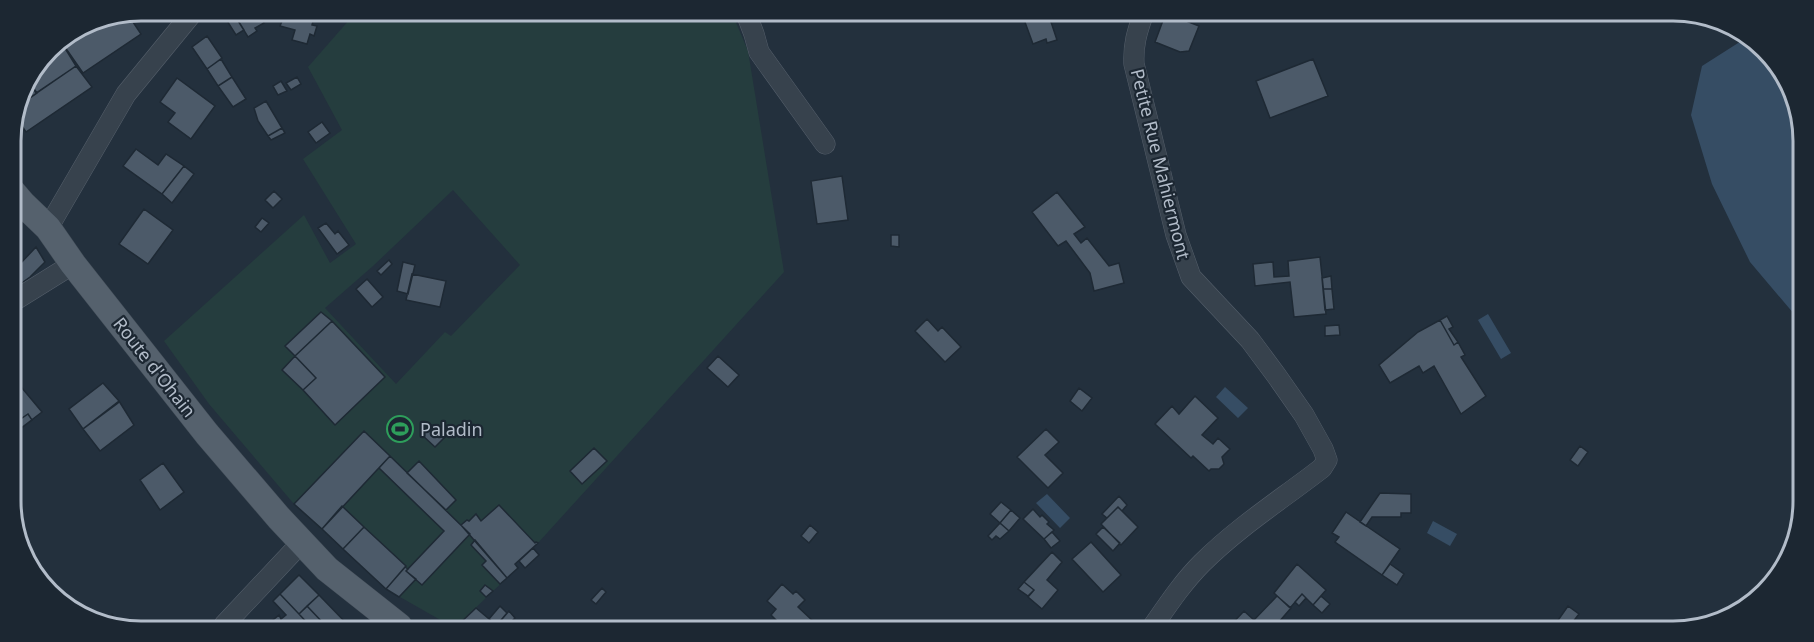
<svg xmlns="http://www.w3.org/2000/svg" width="1814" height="642" font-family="'Noto Sans',sans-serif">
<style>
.green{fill:#253d3e;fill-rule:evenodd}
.water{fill:#364d64}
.building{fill:#4c5a69;stroke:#1e2934;stroke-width:1.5}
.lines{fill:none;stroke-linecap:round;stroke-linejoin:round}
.minor-casing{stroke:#555f6b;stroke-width:21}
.major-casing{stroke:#404b56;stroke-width:27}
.minor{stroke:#37424d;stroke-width:20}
.major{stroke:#55616d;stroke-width:26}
.labels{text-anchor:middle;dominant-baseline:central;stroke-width:4.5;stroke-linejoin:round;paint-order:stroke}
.street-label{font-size:18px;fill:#b2bcc9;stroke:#1c2732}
.poi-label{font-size:18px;fill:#b2bcc9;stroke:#1c2732;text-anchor:start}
.rim{fill:none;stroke:#b2bcc9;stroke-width:3}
</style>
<rect width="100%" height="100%" fill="#23303d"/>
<path class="green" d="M 357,11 L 732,13 L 748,51 L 784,272 L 538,543 L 515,564 L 518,568 L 493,591 L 457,626 L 451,626 L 386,589 L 294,504 L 209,404 L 164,341 L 304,215 L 330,263 L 356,244 L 303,159 L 342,130 L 308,67 ZM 453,190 L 520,265 L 451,336 L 445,332 L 396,384 L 325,308 L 373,266 Z"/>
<path class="water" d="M 1746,38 L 1771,55 L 1802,124 L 1800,321 L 1750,262 L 1712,184 L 1691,115 L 1702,66 Z
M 1488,314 L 1511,353 L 1501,359 L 1478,320 Z
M 1225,387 L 1248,408 L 1238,418 L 1216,397 Z
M 1047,494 L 1070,518 L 1060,528 L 1036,503 Z
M 1433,521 L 1457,534 L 1450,546 L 1427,533 Z"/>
<path class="building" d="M 232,11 L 256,11 L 264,23 L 255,28 L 257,31 L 248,37 Z
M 232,11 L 244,30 L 236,35 L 224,16 Z
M 280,11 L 305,11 L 315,14 L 312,25 L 317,26 L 314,36 L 310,34 L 307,44 L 292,40 L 295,30 L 280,26 L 282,21 L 279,20 L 282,12 Z
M 127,13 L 141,34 L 83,73 L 60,40 L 91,20 Z
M 1022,14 L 1057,14 L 1051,22 L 1057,40 L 1047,43 L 1046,39 L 1033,44 Z
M 1165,15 L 1171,15 L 1199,26 L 1189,51 L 1180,52 L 1155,42 Z
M 207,36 L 222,58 L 207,69 L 192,47 Z
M 60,40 L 76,66 L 36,93 L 27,79 L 55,43 Z
M 221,59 L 232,77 L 218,86 L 207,69 Z
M 1313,59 L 1328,96 L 1270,118 L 1256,81 Z
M 76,66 L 92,87 L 26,132 L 15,116 L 18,106 Z
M 232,77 L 246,99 L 233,107 L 218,86 Z
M 297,77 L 301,84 L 291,90 L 286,83 Z
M 177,78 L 215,106 L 191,139 L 168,122 L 175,113 L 160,102 Z
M 27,79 L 37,93 L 18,106 L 24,83 Z
M 281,81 L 287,91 L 278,95 L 273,86 Z
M 266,101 L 282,128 L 268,136 L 258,121 L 254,108 Z
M 322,122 L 330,133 L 316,143 L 308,132 Z
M 282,128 L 285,133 L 271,140 L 268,136 Z
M 136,149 L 158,165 L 166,154 L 184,166 L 162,194 L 123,166 Z
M 184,166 L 194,174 L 172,203 L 162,194 Z
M 842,176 L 848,220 L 817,224 L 811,181 Z
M 274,191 L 282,199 L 273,208 L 265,200 Z
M 1057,192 L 1085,227 L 1074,234 L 1081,243 L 1087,238 L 1109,266 L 1119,263 L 1124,283 L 1094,291 L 1090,273 L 1066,241 L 1058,246 L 1032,212 Z
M 144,209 L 173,230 L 148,264 L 119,244 Z
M 11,212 L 22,224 L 11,234 Z
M 262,218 L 269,223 L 261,232 L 255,227 Z
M 326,223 L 335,234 L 338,231 L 349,245 L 337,254 L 318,228 Z
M 891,235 L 899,235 L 899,247 L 891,246 Z
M 36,247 L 45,262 L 30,277 L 16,287 L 12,282 L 11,258 L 13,256 L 20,264 Z
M 1320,257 L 1326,314 L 1294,317 L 1290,282 L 1255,286 L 1253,264 L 1273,262 L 1274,277 L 1289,276 L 1288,261 Z
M 389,260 L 392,264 L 381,275 L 377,271 Z
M 403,262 L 415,265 L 408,294 L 397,291 Z
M 412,274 L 446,281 L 440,307 L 406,300 Z
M 1331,276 L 1332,289 L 1323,289 L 1322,278 Z
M 367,279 L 383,297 L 372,307 L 356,289 Z
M 1323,289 L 1332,289 L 1334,309 L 1325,310 Z
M 321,312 L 332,321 L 295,356 L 285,346 Z
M 1447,316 L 1453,327 L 1449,329 L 1458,342 L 1454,345 L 1440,320 Z
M 927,319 L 938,331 L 942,327 L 961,347 L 945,362 L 915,331 Z
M 1440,320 L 1454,345 L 1458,342 L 1465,355 L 1461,357 L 1486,396 L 1461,414 L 1434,366 L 1423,373 L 1419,366 L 1390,383 L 1379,365 L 1418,332 Z
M 332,321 L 385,377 L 335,425 L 303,390 L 316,378 L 295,356 Z
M 1339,325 L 1340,335 L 1325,336 L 1325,326 Z
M 295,356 L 316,378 L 303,390 L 282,370 Z
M 718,356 L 739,375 L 728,387 L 707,368 Z
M 12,376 L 42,412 L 12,435 Z
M 103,383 L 119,401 L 118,403 L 83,429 L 69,409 Z
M 1079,388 L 1092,398 L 1082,411 L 1070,401 Z
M 1195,396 L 1218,418 L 1202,435 L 1213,444 L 1218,438 L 1230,449 L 1222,457 L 1224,464 L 1219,469 L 1211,469 L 1209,471 L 1193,456 L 1191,458 L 1155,424 L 1172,406 L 1179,414 Z
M 119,401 L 134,425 L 100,451 L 83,429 Z
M 28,414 L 32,420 L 12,435 L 12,425 Z
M 431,425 L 445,437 L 435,447 L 422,435 Z
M 1046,429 L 1059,442 L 1045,455 L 1063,473 L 1048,488 L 1017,457 Z
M 364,431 L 390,456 L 322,529 L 294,504 Z
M 1580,446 L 1588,452 L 1578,466 L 1570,460 Z
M 594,448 L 607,461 L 582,484 L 570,471 Z
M 390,456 L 470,534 L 422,585 L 406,571 L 444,531 L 379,468 Z
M 419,461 L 456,500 L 446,510 L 407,473 Z
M 163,463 L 184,492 L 160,510 L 140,480 Z
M 1380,493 L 1411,494 L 1411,513 L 1401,513 L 1401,517 L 1372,517 L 1366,526 L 1360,522 Z
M 1119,496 L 1127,505 L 1122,511 L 1118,507 L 1107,518 L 1102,514 Z
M 1001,502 L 1011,510 L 1000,523 L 990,514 Z
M 499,505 L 535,543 L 536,542 L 538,543 L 515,564 L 518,568 L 507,578 L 461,525 L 467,520 L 469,521 L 476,514 L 481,521 Z
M 342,506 L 364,527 L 343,549 L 322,529 Z
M 1118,507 L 1138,527 L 1121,545 L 1101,524 Z
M 1033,509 L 1040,517 L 1042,515 L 1049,522 L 1047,524 L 1054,530 L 1044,539 L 1023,519 Z
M 1011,510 L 1020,518 L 1009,531 L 1000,523 Z
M 1346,512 L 1400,549 L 1382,575 L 1335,542 L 1339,537 L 1332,533 Z
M 1000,523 L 1009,531 L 1000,539 L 996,536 L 992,540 L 988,536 Z
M 810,525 L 818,532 L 809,543 L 801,536 Z
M 364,527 L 406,566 L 386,589 L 343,549 Z
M 1103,527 L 1120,543 L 1113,551 L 1096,534 Z
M 1052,532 L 1060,541 L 1051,548 L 1044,539 Z
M 475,540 L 507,578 L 500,584 L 482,565 L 486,561 L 471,545 Z
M 1091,542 L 1121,575 L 1103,592 L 1072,559 Z
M 533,548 L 539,555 L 525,568 L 519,561 Z
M 1052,552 L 1062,562 L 1047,580 L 1058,590 L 1042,609 L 1028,597 L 1034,590 L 1024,582 Z
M 1297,564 L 1326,590 L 1313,605 L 1302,594 L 1290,608 L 1274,593 Z
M 1390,564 L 1404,574 L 1397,585 L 1382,575 Z
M 405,567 L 408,569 L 406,571 L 416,579 L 399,597 L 386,589 Z
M 299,575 L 319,595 L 299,614 L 280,594 Z
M 1024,582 L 1034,590 L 1028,596 L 1018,589 Z
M 782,584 L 793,594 L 796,591 L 805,600 L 798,607 L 814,622 L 809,628 L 784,628 L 771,615 L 776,609 L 767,601 Z
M 485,585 L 493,591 L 486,597 L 480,591 Z
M 602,588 L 606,592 L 596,604 L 591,600 Z
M 280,594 L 299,614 L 310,626 L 296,625 L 291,621 L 287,625 L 288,625 L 267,625 L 279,615 L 281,619 L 286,615 L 273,601 Z
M 1302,594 L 1306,598 L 1299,606 L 1295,602 Z
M 319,595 L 348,625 L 347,626 L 326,626 L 307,606 Z
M 1277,596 L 1291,608 L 1272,630 L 1227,629 L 1244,611 L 1254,620 Z
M 1321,596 L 1330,604 L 1322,613 L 1313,605 Z
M 307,606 L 326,626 L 310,626 L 299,614 Z
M 500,606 L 507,613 L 496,626 L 492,626 L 495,624 L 489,619 Z
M 1568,606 L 1579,614 L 1566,631 L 1555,631 L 1557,629 L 1554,626 Z
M 476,608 L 495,624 L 492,626 L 457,626 Z
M 509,611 L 515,618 L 507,626 L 496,626 Z
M 112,614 L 121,625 L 100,625 Z"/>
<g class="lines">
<defs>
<path id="minor" d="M 746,13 L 754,34 L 759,52 L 825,144
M 1143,15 C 1137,32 1133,45 1134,64 L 1176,235 L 1191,277 L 1250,340 L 1276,375 L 1304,415 L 1323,449 L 1327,460 L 1322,468 C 1282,499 1238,527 1202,563 C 1182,583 1167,606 1151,629
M 48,228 L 126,94 L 194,11
M 12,302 L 73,264
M 224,625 L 302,542"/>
<path id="major" d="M 11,190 L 23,204 L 48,228 L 73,264 L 207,434 L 279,518 L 327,569 L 399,626"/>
</defs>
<use href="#minor" class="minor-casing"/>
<use href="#major" class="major-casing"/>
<use href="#minor" class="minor"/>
<use href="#major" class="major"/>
</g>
<defs>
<symbol id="stadium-ring" viewBox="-11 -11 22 22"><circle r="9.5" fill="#1c2732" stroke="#2e9e5b" stroke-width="1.5"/><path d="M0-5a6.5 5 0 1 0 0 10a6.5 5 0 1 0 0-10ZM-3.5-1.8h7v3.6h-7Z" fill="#2e9e5b"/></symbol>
</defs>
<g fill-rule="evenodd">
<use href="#stadium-ring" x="385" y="414" width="30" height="30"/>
</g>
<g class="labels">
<g class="street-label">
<text transform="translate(1161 164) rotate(76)">Petite Rue Mahiermont</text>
<text transform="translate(155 367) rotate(52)">Route d'Ohain</text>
</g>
<g class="poi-label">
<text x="420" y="429">Paladin</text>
</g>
</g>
<path d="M0 0H1814V642H0ZM141 21H1673A120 120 0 0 1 1793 141V501A120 120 0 0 1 1673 621H141A120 120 0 0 1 21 501V141A120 120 0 0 1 141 21Z" fill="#1c2732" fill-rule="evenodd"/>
<path class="rim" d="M141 21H1673A120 120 0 0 1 1793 141V501A120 120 0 0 1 1673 621H141A120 120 0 0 1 21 501V141A120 120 0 0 1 141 21Z"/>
</svg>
